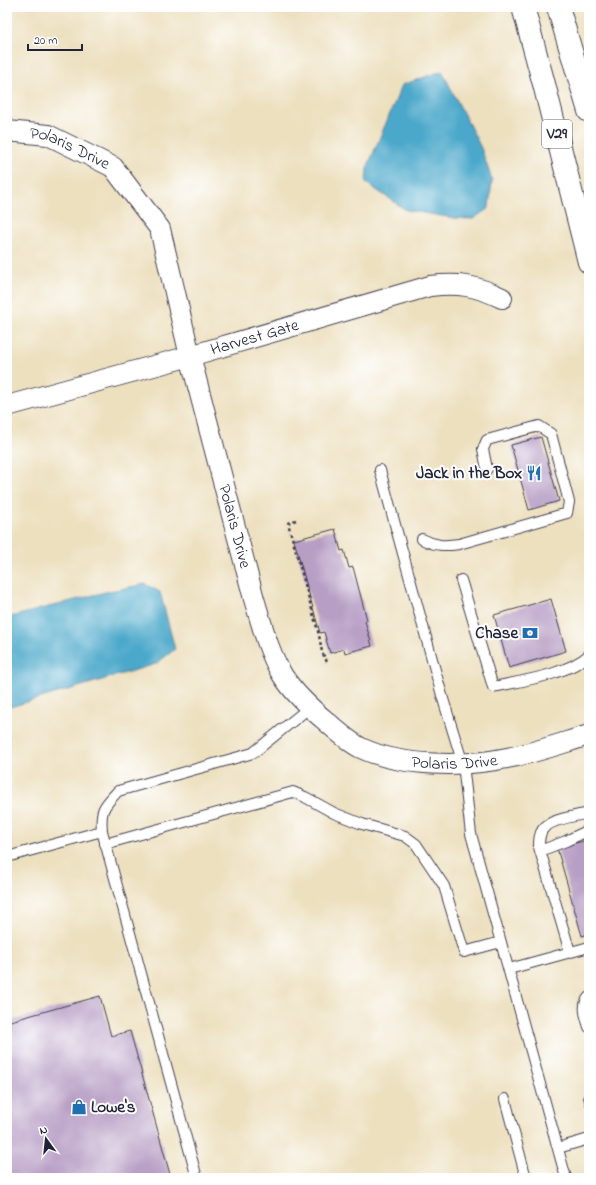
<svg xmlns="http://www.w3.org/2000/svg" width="596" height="1185" font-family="'Indie Flower',sans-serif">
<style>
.water{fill:#4ba8ca;stroke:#366582}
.building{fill:#b79ec5}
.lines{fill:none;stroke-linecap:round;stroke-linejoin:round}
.lane-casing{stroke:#403e4f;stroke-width:12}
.street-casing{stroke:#403e4f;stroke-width:22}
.primary-casing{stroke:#403e4f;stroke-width:24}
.path{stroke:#403e4f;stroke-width:2.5;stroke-dasharray:3 3;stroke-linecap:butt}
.lane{stroke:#fff;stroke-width:10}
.street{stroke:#fff;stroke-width:20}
.primary{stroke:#fff;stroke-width:22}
.labels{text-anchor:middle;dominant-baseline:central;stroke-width:4;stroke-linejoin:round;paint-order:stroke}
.shield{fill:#fff;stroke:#646476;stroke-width:1}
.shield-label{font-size:16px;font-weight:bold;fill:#22223b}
.street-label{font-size:17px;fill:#22223b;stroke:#fff}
.poi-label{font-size:17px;font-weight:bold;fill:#22223b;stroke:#fff;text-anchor:end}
</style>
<rect width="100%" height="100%" fill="#fff"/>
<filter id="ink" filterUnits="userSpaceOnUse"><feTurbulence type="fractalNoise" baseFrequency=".025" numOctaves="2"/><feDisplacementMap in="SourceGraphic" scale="8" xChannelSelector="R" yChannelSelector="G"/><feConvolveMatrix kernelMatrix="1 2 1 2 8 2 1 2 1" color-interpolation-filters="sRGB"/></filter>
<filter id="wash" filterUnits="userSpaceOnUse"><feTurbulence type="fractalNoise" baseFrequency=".012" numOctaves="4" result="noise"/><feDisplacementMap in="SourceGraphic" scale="16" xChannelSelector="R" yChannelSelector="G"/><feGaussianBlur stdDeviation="0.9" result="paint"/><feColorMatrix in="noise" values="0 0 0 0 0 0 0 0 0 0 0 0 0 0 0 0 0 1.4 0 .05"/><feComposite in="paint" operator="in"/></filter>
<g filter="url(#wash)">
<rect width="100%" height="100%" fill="#ede0bf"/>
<path class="water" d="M 442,71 L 481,148 L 492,180 L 489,208 L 473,219 L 453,218 L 406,210 L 366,183 L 367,168 L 402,85 Z
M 145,584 L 160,592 L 175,649 L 156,664 L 7,708 L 7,618 L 105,592 Z"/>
<g id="blocks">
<path class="building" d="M 541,437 L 559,501 L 529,510 L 511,445 Z
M 335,529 L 341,551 L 344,550 L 349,568 L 353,567 L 367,620 L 365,621 L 372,646 L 345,653 L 344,649 L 330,653 L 324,632 L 320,633 L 294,540 Z
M 551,599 L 566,651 L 509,668 L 494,615 Z
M 589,834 L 589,934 L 582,936 L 557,848 L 584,841 L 583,836 Z
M 100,996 L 111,1036 L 130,1031 L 171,1178 L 7,1178 L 7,1022 Z
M 589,1094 L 589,1105 L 586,1106 L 583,1096 Z"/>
</g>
</g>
<g filter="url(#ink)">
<use href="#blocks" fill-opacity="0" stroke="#403e4f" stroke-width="1"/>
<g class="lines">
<defs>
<path id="lane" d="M 380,470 L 443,699 L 463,764 L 471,834 L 566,1178
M 422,539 C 435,546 445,546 459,544 L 567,513 L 569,502 L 551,434 L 539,426 L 487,440 L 483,449 L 487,469
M 461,580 L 493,687 C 521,681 567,675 589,655
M 105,844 L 293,792 L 305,797 L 334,813 L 362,824 L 405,836 L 416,844 L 444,886 L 464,952 L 501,942
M 540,851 L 566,841 L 589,830
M 7,857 L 102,831
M 570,952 L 539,847 C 539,841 539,834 543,829 C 550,819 577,816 589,813
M 509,969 L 589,947
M 589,997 C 581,1005 586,1017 589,1027
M 505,1099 L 526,1178
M 558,1148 L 589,1139
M 197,1178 L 102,831 C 100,809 104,806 118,791 L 253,753 L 310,707"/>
<g id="street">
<path id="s1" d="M 7,131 L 48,135 L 113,167 L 160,229 L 190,356 L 254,599 C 262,625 269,654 283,676 C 294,693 311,709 327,722 C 337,731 349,742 361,748 C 401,767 464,767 507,758 C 535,753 562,743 589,735"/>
<path id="s2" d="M 7,406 L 190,356 L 430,286 C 458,283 475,285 502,298"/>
</g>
<path id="primary" d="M 523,7 L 544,84 L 589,262
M 558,7 L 589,111"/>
</defs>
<use href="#lane" class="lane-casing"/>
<use href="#street" class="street-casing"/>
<use href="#primary" class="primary-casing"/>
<path class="path" d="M 296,520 L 288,523 L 319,635 L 322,652 L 328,664"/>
<use href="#lane" class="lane"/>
<use href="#street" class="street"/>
<use href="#primary" class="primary"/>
</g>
</g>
<defs>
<symbol id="restaurant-bare" viewBox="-9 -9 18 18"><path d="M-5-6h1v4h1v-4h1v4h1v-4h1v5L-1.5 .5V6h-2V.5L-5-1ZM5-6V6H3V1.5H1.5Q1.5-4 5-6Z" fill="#1f6fb2" stroke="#fff" stroke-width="2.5" paint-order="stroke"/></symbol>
<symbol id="bank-bare" viewBox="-9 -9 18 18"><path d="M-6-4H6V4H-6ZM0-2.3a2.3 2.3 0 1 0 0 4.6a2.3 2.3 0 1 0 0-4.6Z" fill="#1f6fb2" stroke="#fff" stroke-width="2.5" paint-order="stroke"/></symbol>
<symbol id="shop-bare" viewBox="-9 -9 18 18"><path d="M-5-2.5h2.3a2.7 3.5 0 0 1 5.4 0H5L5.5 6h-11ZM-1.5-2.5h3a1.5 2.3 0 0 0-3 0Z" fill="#1f6fb2" stroke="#fff" stroke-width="2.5" paint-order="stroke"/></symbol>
</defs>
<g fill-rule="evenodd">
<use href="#restaurant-bare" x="523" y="462" width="22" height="22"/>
<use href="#bank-bare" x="519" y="622" width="22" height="22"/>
<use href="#shop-bare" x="68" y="1096" width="22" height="22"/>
</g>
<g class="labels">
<rect class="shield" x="542" y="120" width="30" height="28" rx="3"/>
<g class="shield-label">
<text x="557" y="134">V29</text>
</g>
<g class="street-label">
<text stroke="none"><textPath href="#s1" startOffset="66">Polaris Drive</textPath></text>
<text stroke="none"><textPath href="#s2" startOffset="257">Harvest Gate</textPath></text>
<text stroke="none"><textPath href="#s1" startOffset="498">Polaris Drive</textPath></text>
<text stroke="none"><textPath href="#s1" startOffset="858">Polaris Drive</textPath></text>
</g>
<g class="poi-label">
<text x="522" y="473">Jack in the Box</text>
<text x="518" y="633">Chase</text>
<text x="91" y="1107" text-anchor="start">Lowe's</text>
</g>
</g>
<rect width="596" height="1185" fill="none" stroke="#fff" stroke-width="24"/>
<g transform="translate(46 1139) rotate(345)" stroke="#ffffff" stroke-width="3" paint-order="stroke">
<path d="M0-3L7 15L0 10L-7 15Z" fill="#22223b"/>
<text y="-6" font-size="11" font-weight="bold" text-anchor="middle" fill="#22223b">N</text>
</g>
<path d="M28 44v6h54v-6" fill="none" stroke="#22223b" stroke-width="2"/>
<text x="34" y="44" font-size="12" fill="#22223b" stroke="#ffffff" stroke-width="3" paint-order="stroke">20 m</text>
</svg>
